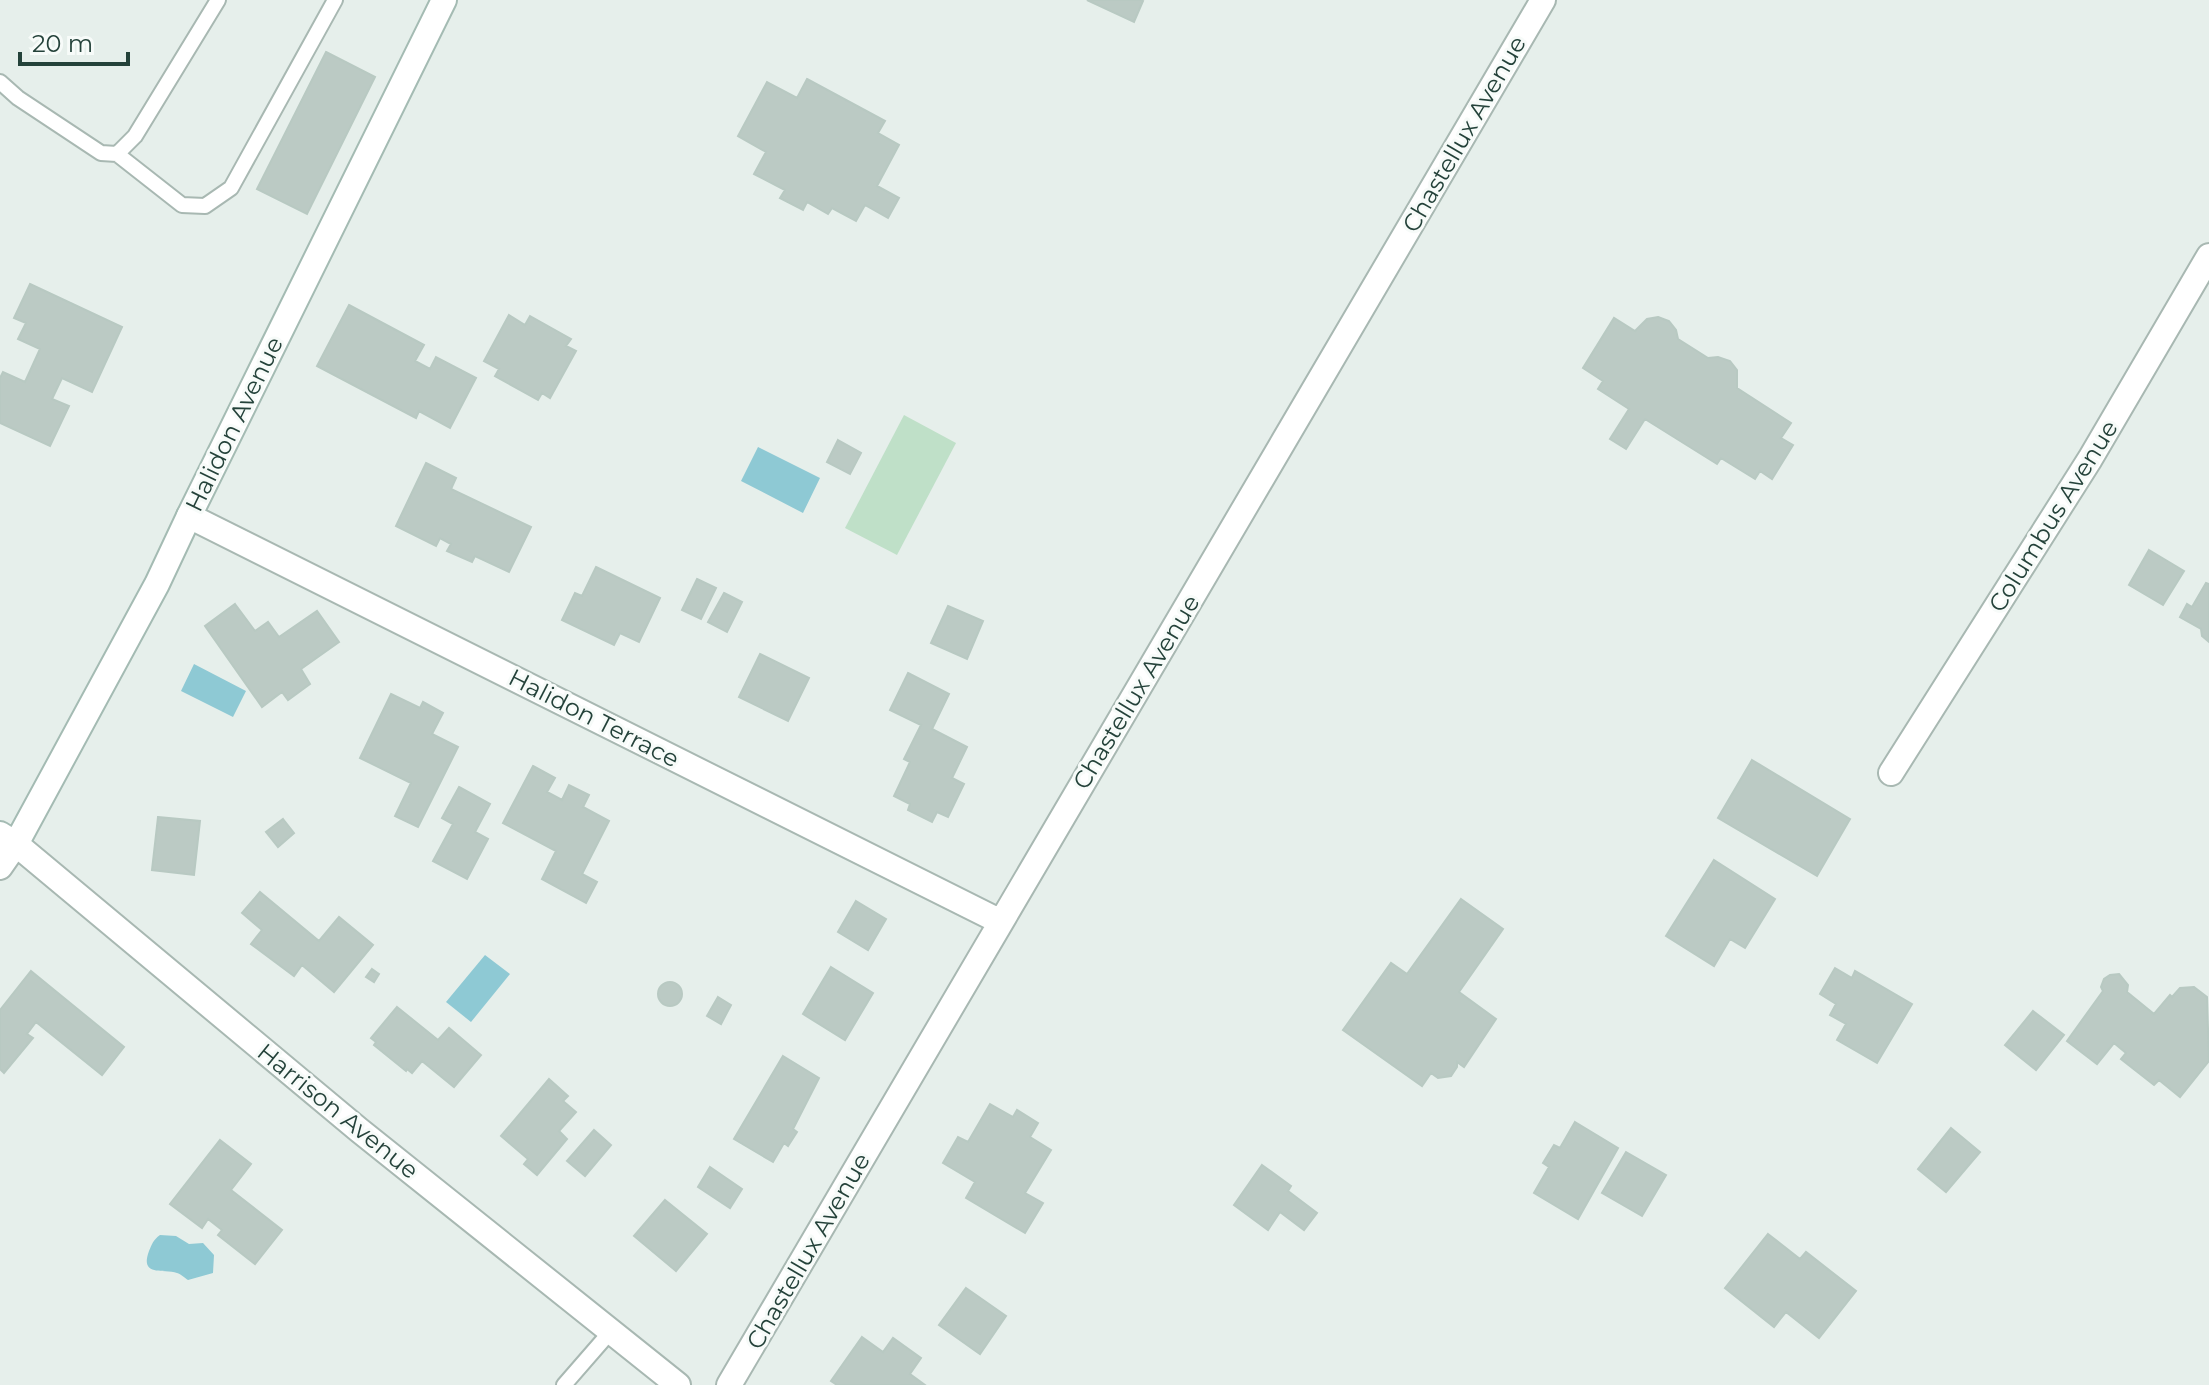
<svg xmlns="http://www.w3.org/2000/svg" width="2209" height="1385" font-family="Montserrat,sans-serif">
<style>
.green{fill:#bfe0c8}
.water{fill:#8ec9d4}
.building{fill:#bbcac4;stroke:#b8c9c2;stroke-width:2}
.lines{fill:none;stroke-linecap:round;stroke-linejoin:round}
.service-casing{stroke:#a8b8b2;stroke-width:18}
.minor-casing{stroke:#a8b8b2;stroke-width:28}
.tertiary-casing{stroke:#a8b8b2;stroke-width:28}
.secondary-casing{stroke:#a4bbb3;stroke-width:28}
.service{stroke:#fff;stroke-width:14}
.minor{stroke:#fff;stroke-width:24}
.tertiary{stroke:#fff;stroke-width:24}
.secondary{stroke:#fff;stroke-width:24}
.labels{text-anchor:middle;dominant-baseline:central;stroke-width:6;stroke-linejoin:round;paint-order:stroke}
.street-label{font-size:24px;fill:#24423a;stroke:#f7fbf9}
</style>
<rect width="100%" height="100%" fill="#e6efeb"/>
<path class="green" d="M 904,415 L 956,443 L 897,555 L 845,528 Z"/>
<path class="water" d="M 758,447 L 820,478 L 803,513 L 741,481 Z
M 194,664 L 246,691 L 233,717 L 181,691 Z
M 485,955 L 510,974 L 471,1022 L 446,1002 Z
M 160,1235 L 176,1236 L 189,1244 L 203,1243 L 214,1255 L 213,1273 L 188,1280 C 185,1278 181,1274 177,1273 C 165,1268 139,1278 149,1251 C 152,1244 153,1240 160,1235 Z"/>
<path class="building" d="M 1087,0 L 1141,0 L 1143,1 L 1134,22 Z
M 326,52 L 375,77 L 307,214 L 257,189 Z
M 807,79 L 885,121 L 878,133 L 899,145 L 877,186 L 899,198 L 888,218 L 865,205 L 856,221 L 832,208 L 828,214 L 807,202 L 803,210 L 780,198 L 785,190 L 754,174 L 766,152 L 738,136 L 767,82 L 797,98 Z
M 30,284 L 122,327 L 92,392 L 62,378 L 52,399 L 69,406 L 50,446 L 0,423 L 0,378 L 3,372 L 25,382 L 40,349 L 18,339 L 26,323 L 14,318 Z
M 349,305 L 424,345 L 415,361 L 430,369 L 436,357 L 476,378 L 450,428 L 419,411 L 416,418 L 317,366 Z
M 509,315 L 525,325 L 530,316 L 571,339 L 566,346 L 576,351 L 550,398 L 542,393 L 538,400 L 495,376 L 499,369 L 484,361 Z
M 1658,317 L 1669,321 L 1676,330 L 1678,339 L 1708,358 L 1718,357 L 1730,361 L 1737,370 L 1737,388 L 1791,423 L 1781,438 L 1793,445 L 1772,479 L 1760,471 L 1755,479 L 1721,458 L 1717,464 L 1645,419 L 1626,449 L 1610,439 L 1629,409 L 1598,389 L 1603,381 L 1583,368 L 1614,318 L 1635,331 L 1647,319 Z
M 838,440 L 861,453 L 850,474 L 827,462 Z
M 426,463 L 456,478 L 451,489 L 531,527 L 509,572 L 475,556 L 472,562 L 447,551 L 451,544 L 440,538 L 436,546 L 396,526 Z
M 2149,550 L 2184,571 L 2163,605 L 2129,585 Z
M 596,567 L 660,598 L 639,642 L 620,633 L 614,645 L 562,620 L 575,593 L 582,596 Z
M 697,579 L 716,588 L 701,619 L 682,610 Z
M 2206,583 L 2209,584 L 2209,642 L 2202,636 L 2201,629 L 2180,617 L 2187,604 L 2192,607 Z
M 724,593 L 742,602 L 727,632 L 708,622 Z
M 235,604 L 255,631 L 268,622 L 279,637 L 317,611 L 339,642 L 301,669 L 310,684 L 288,700 L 282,692 L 262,707 L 205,626 Z
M 948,606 L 983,621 L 967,659 L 931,643 Z
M 760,654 L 809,678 L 788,721 L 739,697 Z
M 908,673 L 949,694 L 932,729 L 967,747 L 952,778 L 964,784 L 948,817 L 937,812 L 932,822 L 908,810 L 910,804 L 894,796 L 910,762 L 904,759 L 921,725 L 890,710 Z
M 391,694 L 420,708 L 423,702 L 443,713 L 432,734 L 458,747 L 418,827 L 395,816 L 411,783 L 360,758 Z
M 1752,760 L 1850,819 L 1817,876 L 1718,818 Z
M 533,766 L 555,778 L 547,792 L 562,800 L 569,785 L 589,795 L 583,807 L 609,821 L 582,874 L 597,882 L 586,903 L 542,879 L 556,851 L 503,823 Z
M 459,787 L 490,804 L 475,832 L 488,839 L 467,879 L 433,861 L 453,824 L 442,818 Z
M 158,817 L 200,821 L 194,875 L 152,870 Z
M 283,819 L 294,833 L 278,847 L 266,832 Z
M 1714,860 L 1775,899 L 1745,948 L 1730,939 L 1714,966 L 1666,936 Z
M 260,892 L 319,941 L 339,917 L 373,945 L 334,992 L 302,965 L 294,976 L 251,944 L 262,930 L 242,913 Z
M 1461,899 L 1503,929 L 1459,992 L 1496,1019 L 1464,1067 L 1457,1062 L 1457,1067 L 1451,1076 L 1438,1078 L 1431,1073 L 1422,1086 L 1343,1030 L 1391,963 L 1407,974 Z
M 856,901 L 886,919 L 868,950 L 838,932 Z
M 831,967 L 873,993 L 845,1040 L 803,1014 Z
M 1835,968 L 1852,978 L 1855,971 L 1912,1004 L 1877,1063 L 1837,1040 L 1846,1024 L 1830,1015 L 1836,1004 L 1820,994 Z
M 372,969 L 379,974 L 374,982 L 366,977 Z
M 31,971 L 124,1047 L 102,1075 L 36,1022 L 27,1034 L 33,1038 L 4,1073 L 0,1069 L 0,1010 Z
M 2119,974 L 2128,985 L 2127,992 L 2154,1014 L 2170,995 L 2172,997 L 2180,988 L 2194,987 L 2207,997 L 2209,1061 L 2180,1097 L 2159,1080 L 2154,1085 L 2121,1059 L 2126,1053 L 2114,1043 L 2097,1064 L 2067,1041 L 2103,991 L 2101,987 L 2104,979 L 2110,975 Z
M658 994a12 12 0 1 1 24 0a12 12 0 1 1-24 0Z
M 718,997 L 731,1005 L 721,1024 L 707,1016 Z
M 397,1007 L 438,1040 L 449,1028 L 481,1055 L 454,1087 L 422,1061 L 412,1073 L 407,1069 L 406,1071 L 374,1045 L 376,1042 L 371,1038 Z
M 2033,1011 L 2064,1035 L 2036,1070 L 2005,1045 Z
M 783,1056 L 819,1078 L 793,1129 L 797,1132 L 788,1146 L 784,1143 L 773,1162 L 734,1139 Z
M 549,1079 L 568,1096 L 563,1101 L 576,1112 L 559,1131 L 567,1139 L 537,1175 L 524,1164 L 528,1159 L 501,1136 Z
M 990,1104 L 1013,1117 L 1017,1110 L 1038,1123 L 1030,1137 L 1051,1150 L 1025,1193 L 1043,1203 L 1025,1233 L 966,1198 L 975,1182 L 943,1163 L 958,1137 L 968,1142 Z
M 1575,1122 L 1618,1148 L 1578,1219 L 1534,1193 L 1549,1167 L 1543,1163 L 1554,1145 L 1560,1148 Z
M 1951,1128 L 1980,1152 L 1946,1192 L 1918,1169 Z
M 594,1130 L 611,1145 L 585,1176 L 567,1161 Z
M 220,1140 L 251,1164 L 231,1190 L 282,1230 L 255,1264 L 218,1235 L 222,1230 L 208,1219 L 202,1228 L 170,1204 Z
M 1626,1152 L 1666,1175 L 1642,1216 L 1602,1193 Z
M 1262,1165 L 1291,1186 L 1288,1191 L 1317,1213 L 1304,1230 L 1280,1212 L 1268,1230 L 1234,1205 Z
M 710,1167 L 742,1189 L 730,1208 L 698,1187 Z
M 665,1200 L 707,1234 L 676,1271 L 634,1236 Z
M 1768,1234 L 1800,1259 L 1806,1252 L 1856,1291 L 1819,1338 L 1786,1312 L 1774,1327 L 1725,1288 Z
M 966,1288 L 1006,1316 L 980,1354 L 939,1325 Z
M 862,1337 L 883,1352 L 893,1338 L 921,1358 L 910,1374 L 925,1385 L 837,1385 L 831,1381 Z"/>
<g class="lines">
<defs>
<path id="service" d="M 0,82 L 18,98 L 101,153 L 117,154 L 135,136 L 218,0
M 117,154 L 182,205 L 205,206 L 231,188 L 335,0
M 564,1385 L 611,1331"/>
<path id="minor" d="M 189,516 L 999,921
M 1891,773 L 2090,459 L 2209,256
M 729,1385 L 1543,0"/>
<path id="tertiary" d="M 0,867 L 16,844 L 359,1130 L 678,1385"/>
<path id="secondary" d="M 0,834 L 16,844 L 157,584 L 189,516 L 444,0"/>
</defs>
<use href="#service" class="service-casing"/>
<use href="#minor" class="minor-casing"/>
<use href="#tertiary" class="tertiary-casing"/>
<use href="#secondary" class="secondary-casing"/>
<use href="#service" class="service"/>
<use href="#minor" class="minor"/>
<use href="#tertiary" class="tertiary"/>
<use href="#secondary" class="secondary"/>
</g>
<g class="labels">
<g class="street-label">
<text transform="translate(1464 134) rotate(-60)">Chastellux Avenue</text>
<text transform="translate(234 424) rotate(-64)">Halidon Avenue</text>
<text transform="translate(2053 516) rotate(-58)">Columbus Avenue</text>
<text transform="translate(1136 692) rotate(-59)">Chastellux Avenue</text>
<text transform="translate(594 718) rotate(27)">Halidon Terrace</text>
<text transform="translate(338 1111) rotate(39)">Harrison Avenue</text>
<text transform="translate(808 1251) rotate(-60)">Chastellux Avenue</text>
</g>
</g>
<path d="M20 52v12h108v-12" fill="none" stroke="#24423a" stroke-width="4"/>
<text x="32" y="52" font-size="24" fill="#24423a" stroke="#f7fbf9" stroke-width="6" paint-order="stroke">20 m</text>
</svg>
